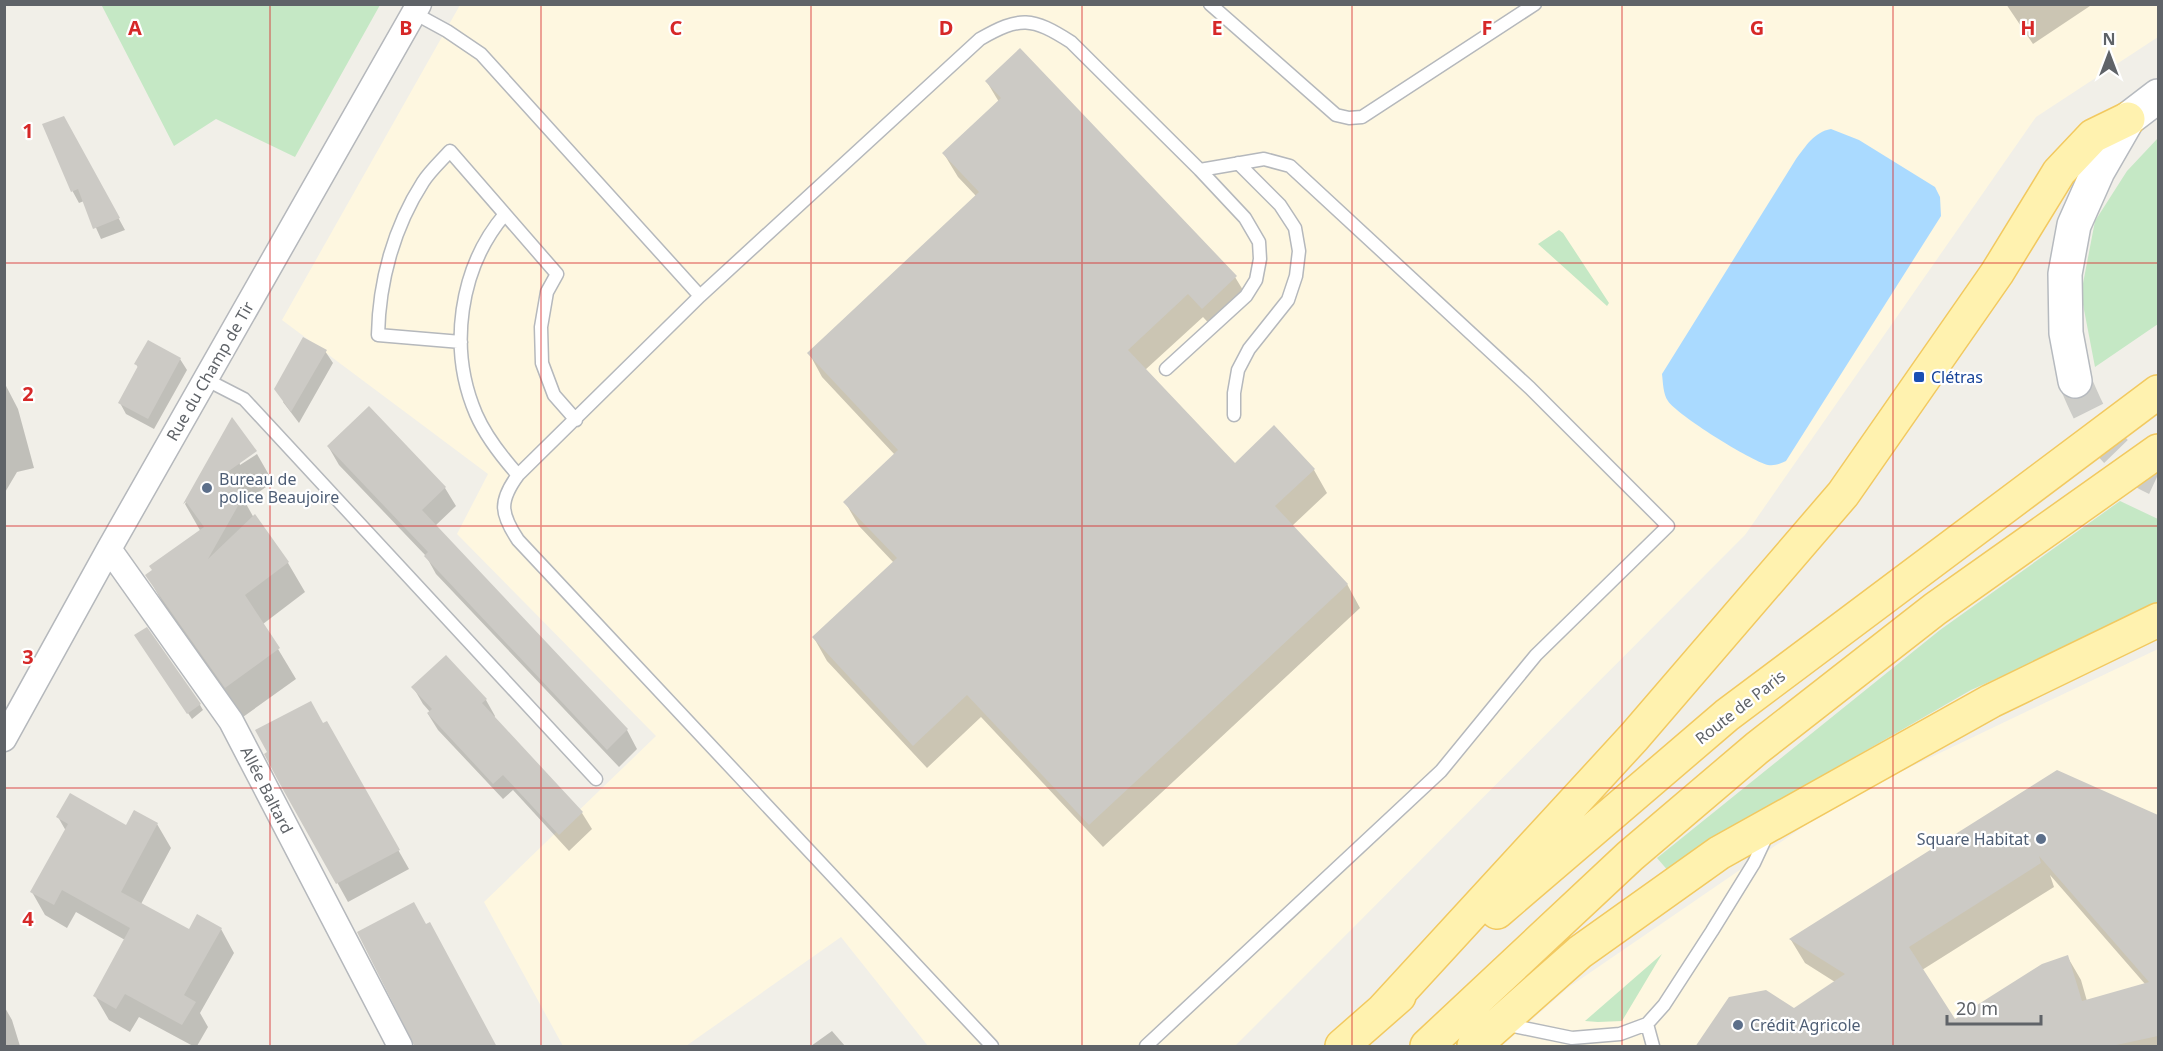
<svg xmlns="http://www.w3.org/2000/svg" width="2163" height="1051" font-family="'Noto Sans',sans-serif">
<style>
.commercial{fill:#fef7e0}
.green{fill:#c5e8c5}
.water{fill:#aadaff}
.shadow{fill:#0003;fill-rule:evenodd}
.building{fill:#cccac5;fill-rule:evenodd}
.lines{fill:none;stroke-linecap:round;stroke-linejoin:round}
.secondary-tunnel{stroke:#ccccc8;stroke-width:33;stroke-dasharray:33 16;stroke-linecap:butt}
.service-casing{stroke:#b5b8bc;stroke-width:15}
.minor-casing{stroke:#b5b8bc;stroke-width:27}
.secondary-casing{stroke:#b6babf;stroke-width:36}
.primary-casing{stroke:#f2c960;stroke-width:36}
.service{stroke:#fff;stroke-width:12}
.minor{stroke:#fff;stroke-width:24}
.secondary{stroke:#fff;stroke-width:33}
.primary{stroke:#fff2af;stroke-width:33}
.grid{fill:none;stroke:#d62828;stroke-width:1.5;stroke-opacity:0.55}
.transit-dot{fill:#1a4fb4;stroke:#fff;stroke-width:2}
.service-dot{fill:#5c6f8a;stroke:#fff;stroke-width:2}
.labels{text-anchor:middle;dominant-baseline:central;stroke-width:4.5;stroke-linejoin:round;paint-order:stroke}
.street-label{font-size:16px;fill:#5f6368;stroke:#fff}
.transit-label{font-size:16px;fill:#164399;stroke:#fff;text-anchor:start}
.service-label{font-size:16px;fill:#4e5e75;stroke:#fff;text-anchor:start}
.grid-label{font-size:20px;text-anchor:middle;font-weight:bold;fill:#d62828;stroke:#fff;stroke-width:4.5;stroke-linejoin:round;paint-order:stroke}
</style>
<rect width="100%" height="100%" fill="#f1efe8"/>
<path class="commercial" d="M 460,5 L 2158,5 L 2158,37 L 2036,117 L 1745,535 L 1235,1046 L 928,1046 L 841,937 L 686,1046 L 563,1046 L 484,902 L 656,736 L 457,534 L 488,474 L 282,320 Z
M 2158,649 L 2158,1046 L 1502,1046 L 1569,987 L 1813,820 L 1900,772 Z"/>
<path class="green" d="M 97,5 L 380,5 L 295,157 L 216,119 L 174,146 L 102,6 Z
M 2158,138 L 2158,324 L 2095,367 L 2081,294 L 2095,221 L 2127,171 Z
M 1559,230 L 1563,233 L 1609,303 L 1607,306 L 1538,244 Z
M 2120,501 L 2158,519 L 2158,606 L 1971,690 L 1759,812 L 1670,873 L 1657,858 L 1940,630 Z
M 1662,954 L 1622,1021 L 1598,1022 L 1585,1021 Z"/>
<path class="water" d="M 1831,129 L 1859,140 L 1935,187 L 1940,197 L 1941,216 L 1786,461 C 1780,464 1774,466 1768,465 C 1751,461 1677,415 1668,401 C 1663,394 1663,382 1662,374 L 1796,159 C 1806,146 1814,132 1831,129 Z"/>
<path class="shadow" d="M 2006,4 L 2093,4 L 2033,44 Z
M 987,82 L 1235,277 L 1249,300 L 1216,331 L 1203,317 L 1145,370 L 1235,465 L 1314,470 L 1327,493 L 1292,526 L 1347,584 L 1360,608 L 1103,847 L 981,717 L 927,768 L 827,661 L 814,638 L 894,563 L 859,526 L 845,502 L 895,455 L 822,377 L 809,353 L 976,196 L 958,177 L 944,154 L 999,102 Z
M 64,118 L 125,230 L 101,239 L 84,201 L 79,203 L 73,192 L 44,125 Z
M 149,342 L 180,359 L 187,370 L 154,429 L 126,414 L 120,403 L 139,369 L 136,364 Z
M 325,351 L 333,363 L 299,423 L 283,402 Z
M 4,382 L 18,409 L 34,468 L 17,472 L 4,494 Z
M 232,419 L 240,465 L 257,454 L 273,482 L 245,502 L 254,518 L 255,516 L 288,563 L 305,592 L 263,624 L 296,679 L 243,717 L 164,605 L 147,575 L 201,532 L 185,504 Z
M 328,446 L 445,488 L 456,506 L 435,526 L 627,730 L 637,749 L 619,767 L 436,574 L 426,556 L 339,465 Z
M 139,641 L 200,705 L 203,710 L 192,719 Z
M 413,687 L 486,700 L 495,716 L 494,718 L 582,813 L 592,829 L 569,851 L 513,790 L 503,799 L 438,730 L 428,714 L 430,712 L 423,704 Z
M 326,723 L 409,869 L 348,902 L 266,754 Z
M 2057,771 L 2158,817 L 2158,1046 L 1703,1046 L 1794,1010 L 1835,982 L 1805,963 L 1791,940 ZM 2050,875 L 2145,984 L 2087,1001 L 2081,980 L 2067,956 L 1954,1021 L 1922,970 L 2054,887 Z
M 58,817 L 127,827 L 157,824 L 171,848 L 141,904 L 190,931 L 221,929 L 234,953 L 200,1013 L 208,1027 L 197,1046 L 193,1046 L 139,1017 L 130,1032 L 109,1020 L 95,996 L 125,940 L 76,912 L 67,928 L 45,915 L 32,892 L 66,831 Z
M 4,1006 L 12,1020 L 20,1046 L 4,1046 Z
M 832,1031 L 845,1046 L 811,1046 Z"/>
<path class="building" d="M 1020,48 L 1237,276 L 1202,309 L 1188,294 L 1128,350 L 1235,463 L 1274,425 L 1315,469 L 1275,506 L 1348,584 L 1089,825 L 967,695 L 913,746 L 812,637 L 897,558 L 843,502 L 898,450 L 807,353 L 979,192 L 942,153 L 1001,98 L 985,81 Z
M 64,116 L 120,218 L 93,229 L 78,189 L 71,192 L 42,124 Z
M 303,337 L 327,350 L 291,412 L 274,389 Z
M 148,340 L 181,358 L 148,419 L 118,403 L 138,366 L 134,364 Z
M 369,406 L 446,487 L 422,510 L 628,729 L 607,750 L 424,556 L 428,552 L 327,446 Z
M 232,417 L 257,451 L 226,473 L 243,497 L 208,559 L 255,514 L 289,562 L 245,595 L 280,648 L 225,688 L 145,575 L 152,570 L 149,566 L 204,527 L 186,502 L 183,504 Z
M 147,627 L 201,704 L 187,714 L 134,635 Z
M 446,655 L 487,699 L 482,703 L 583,812 L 559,835 L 503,775 L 493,784 L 427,713 L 432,709 L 411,687 Z
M 311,701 L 323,723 L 327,721 L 400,850 L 336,884 L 281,786 L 264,754 L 267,752 L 255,730 Z
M 2057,770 L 2158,815 L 2158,1036 L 2107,1047 L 1695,1047 L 1729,997 L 1766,990 L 1794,1008 L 1845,974 L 1789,939 ZM 2039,856 L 2149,982 L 2082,1001 L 2068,955 L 2042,964 L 1955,1019 L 1909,947 L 2041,863 Z
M 70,793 L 126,825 L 134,810 L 158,823 L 121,892 L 189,929 L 197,914 L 222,928 L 184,995 L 196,1002 L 182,1025 L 125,994 L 116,1009 L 93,996 L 130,928 L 62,890 L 54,905 L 30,892 L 68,824 L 56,817 Z
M 414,902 L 426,924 L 430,922 L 497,1047 L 415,1047 L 357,932 Z"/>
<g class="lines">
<path class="secondary-tunnel" d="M 2075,381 C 2094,427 2111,459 2158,480"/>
<defs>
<path id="service" d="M 1210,4 L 1336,115 L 1349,118 L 1362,117 L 1535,4
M 414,13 L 447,31 L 481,54 L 700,296
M 505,214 C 459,268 448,349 476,414 C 486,437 502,457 518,475
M 461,342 L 378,335 C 379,281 394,227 423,182 C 430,171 441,161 450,151 L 557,274 L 547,292 L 541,327 L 542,363 L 554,395 L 576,420
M 1166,369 L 1246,296 L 1256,280 L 1260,259 L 1259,242 L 1245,218 L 1200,170
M 205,379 L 244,399 L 596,779
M 1234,415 L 1234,393 L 1238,370 L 1249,349 L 1288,300 L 1296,276 L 1299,251 L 1295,228 L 1280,205 L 1238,163
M 1504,1024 L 1572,1038 L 1620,1034 L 1647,1024 L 1664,1005 L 1712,931 L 1754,863 L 1768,833
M 1647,1024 L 1653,1046
M 992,1046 L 518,540 C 500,513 499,501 518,475 L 700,296 L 980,39 C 1020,16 1032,17 1071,42 L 1200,170 L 1264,159 L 1290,166 L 1530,388 L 1668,526 L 1536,655 L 1441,771 L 1146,1046"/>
<path id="minor" d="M 109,549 L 231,721 L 400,1046
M 4,739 L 109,549 L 419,4"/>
<path id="secondary" d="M 2075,381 L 2066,333 L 2065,274 L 2074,225 L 2098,171 L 2128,119 L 2158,96"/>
<path id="primary" d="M 1497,912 L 1727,715 L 2158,392
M 1383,1010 L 1634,737 L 1843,494 L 1997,273 L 2059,172 L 2093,136 L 2128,119
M 1342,1046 L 1399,996
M 1427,1046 L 1630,856 L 1757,748 L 1935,609 L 2158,451
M 1474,1046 L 1580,952 L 1719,853 L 1991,701 L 2158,620"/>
</defs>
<use href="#service" class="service-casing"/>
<use href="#minor" class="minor-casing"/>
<use href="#secondary" class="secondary-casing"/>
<use href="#primary" class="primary-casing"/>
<use href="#service" class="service"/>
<use href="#minor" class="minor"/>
<use href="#secondary" class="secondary"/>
<use href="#primary" class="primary"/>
</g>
<path class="grid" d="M 270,4 L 270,1046M 541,4 L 541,1046M 811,4 L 811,1046M 1082,4 L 1082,1046M 1352,4 L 1352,1046M 1622,4 L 1622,1046M 1893,4 L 1893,1046M 4,263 L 2158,263M 4,526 L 2158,526M 4,788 L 2158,788"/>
<rect class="transit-dot" x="1913" y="371" width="12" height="12" rx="3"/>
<g class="service-dot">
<circle cx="207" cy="488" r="6"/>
<circle cx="2041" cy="839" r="6"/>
<circle cx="1738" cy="1025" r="6"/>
</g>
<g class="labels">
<g class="street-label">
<text transform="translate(210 371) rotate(-60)">Rue du Champ de Tir</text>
<text transform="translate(1740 707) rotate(-38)">Route de Paris</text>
<text transform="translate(267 790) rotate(63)">Allée Baltard</text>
</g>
<g class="transit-label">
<text x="1931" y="377">Clétras</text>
</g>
<g class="service-label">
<text x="219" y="479">Bureau de<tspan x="219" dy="18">police Beaujoire</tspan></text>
<text x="2029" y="839" text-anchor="end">Square Habitat</text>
<text x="1750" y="1025">Crédit Agricole</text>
</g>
</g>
<g class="grid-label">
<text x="135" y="35">A</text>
<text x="406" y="35">B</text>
<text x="676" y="35">C</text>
<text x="946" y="35">D</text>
<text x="1217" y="35">E</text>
<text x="1487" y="35">F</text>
<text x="1757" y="35">G</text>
<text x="2028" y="35">H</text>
<text x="28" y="138">1</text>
<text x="28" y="401">2</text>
<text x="28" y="664">3</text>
<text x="28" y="926">4</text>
</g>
<rect width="2163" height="1051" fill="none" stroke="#5f6368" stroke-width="12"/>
<g transform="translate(2109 54)" stroke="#ffffff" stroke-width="4.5" paint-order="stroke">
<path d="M0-4.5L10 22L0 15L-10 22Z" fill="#5f6368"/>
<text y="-9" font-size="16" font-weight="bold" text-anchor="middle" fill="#5f6368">N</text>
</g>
<path d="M1947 1015v9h94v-9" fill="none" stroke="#5f6368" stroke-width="3"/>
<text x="1956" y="1015" font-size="18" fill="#5f6368" stroke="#ffffff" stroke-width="4.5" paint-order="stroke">20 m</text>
</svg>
